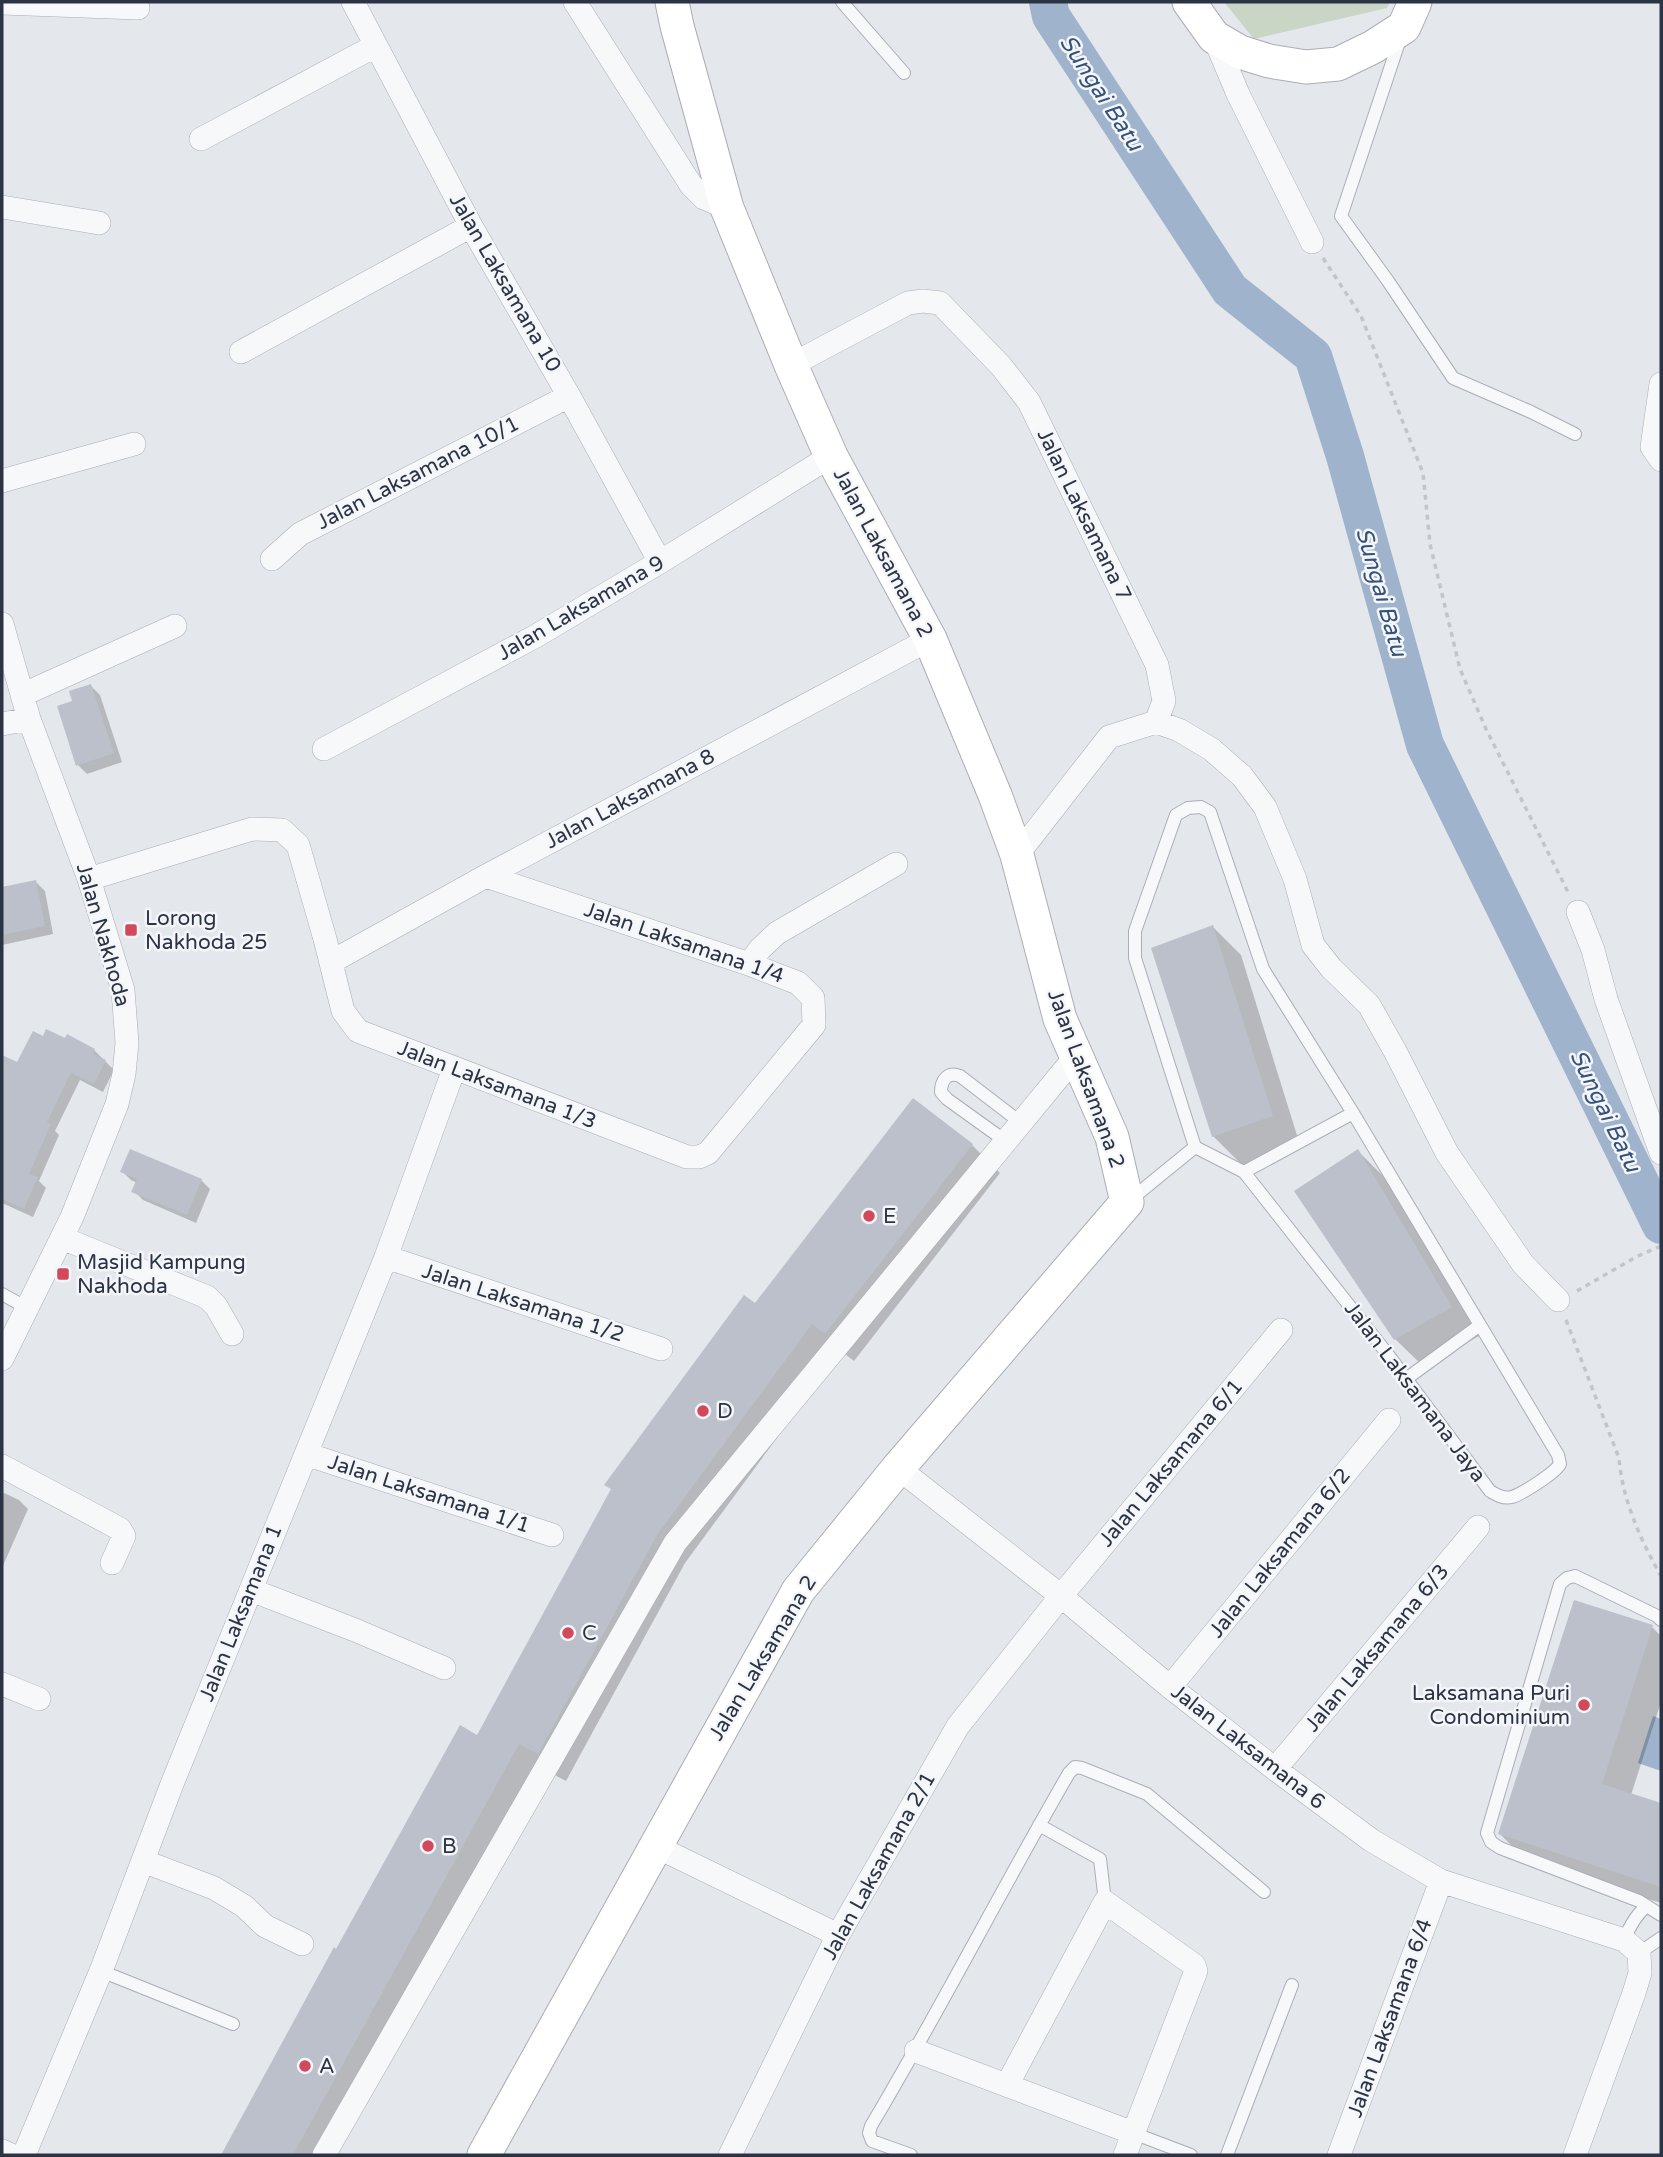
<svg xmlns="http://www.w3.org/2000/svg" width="1663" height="2157" font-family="'Varela Round',sans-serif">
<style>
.green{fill:#c9d6c5}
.water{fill:#9fb4cc}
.shadow{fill:#0003}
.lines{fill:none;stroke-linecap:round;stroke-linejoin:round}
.river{stroke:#9fb4cc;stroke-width:38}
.building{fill:#bbc0ca}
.lane-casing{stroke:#a9aeb7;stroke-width:14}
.street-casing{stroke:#a9aeb7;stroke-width:24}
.secondary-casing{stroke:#a9aeb7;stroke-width:35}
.path{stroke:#c2c5cb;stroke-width:3.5;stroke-dasharray:5 5;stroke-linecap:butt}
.lane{stroke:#f7f8fa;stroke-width:12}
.street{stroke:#f7f8fa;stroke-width:23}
.secondary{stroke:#fff;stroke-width:33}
.poi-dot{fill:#d1495b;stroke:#f4f6f9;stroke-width:2.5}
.labels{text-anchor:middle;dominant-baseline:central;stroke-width:5;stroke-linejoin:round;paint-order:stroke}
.street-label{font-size:21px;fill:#2b3445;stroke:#f4f6f9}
.poi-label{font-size:21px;fill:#2b3445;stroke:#f4f6f9;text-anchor:start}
.water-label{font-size:23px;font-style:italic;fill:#34527a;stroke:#f4f6f9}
</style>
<rect width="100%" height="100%" fill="#e4e7ec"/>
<path class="green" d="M 1224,2 L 1390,2 L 1387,8 L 1254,39 Z"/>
<path class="water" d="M 1653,1716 L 1661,1719 L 1661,1771 L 1638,1763 Z"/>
<path class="shadow" d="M 91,686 L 100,695 L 122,762 L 87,774 L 78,765 L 74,702 Z
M 36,882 L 45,891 L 53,934 L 2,945 L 2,889 Z
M 1213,927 L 1241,955 L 1300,1145 L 1242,1165 L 1213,1136 Z
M 44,1038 L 94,1050 L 114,1070 L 103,1092 L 80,1080 L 55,1131 L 59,1135 L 39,1181 L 46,1188 L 33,1217 L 2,1203 L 2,1057 L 18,1064 Z
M 972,1145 L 1000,1173 L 854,1361 L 841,1351 L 685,1563 L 566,1781 L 547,1771 L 335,2155 L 223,2155 L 335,1950 L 337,1951 L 478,1737 L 755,1305 Z
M 1358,1151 L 1386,1179 L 1479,1336 L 1424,1367 L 1395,1339 Z
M 122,1171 L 201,1180 L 210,1189 L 196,1223 L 143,1200 L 134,1191 L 137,1183 L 131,1180 Z
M 2,1492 L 19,1500 L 28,1509 L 2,1568 Z
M 1652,1627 L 1661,1636 L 1661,1702 L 1631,1795 L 1661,1805 L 1661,1903 L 1525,1859 L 1500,1834 Z"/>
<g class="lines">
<path class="river" d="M 1048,2 L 1051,16 L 1230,290 L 1313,356 L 1345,456 L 1425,745 L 1661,1225"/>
</g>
<path class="building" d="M 91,684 L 114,753 L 76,766 L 57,706 L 72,701 L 69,691 Z
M 36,880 L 45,926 L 2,935 L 2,887 Z
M 1213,925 L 1273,1116 L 1212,1137 L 1151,948 Z
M 46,1029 L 65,1038 L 67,1034 L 95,1049 L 93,1054 L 106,1060 L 94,1084 L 71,1073 L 47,1122 L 51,1124 L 29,1174 L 38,1177 L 24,1209 L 2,1199 L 2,1055 L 17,1062 L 33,1031 L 43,1036 Z
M 913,1098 L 973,1144 L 825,1334 L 812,1324 L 657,1535 L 538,1754 L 519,1744 L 293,2155 L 221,2155 L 334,1947 L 336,1949 L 460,1725 L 477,1735 L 611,1489 L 604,1485 L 744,1295 L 755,1303 Z
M 130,1149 L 202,1179 L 187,1215 L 131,1192 L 137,1179 L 120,1172 Z
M 1358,1149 L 1452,1307 L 1394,1340 L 1294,1191 Z
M 1574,1600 L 1653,1625 L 1602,1784 L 1661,1803 L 1661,1887 L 1498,1834 Z"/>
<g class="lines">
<defs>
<path id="lane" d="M 842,2 L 904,73
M 1401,36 L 1341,216 L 1388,281 L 1453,378 L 1531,412 L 1575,434
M 1201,807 L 1210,812 L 1263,969 L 1353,1113 L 1558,1455 L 1560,1464 C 1555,1473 1522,1494 1512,1497 C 1503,1499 1497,1495 1490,1491 L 1389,1356 L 1244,1172 L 1195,1147 L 1135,958 L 1135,931 L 1176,815 L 1188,808 Z
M 1004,1140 L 947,1099 L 941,1092 C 941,1081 947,1071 960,1076 L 1020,1122
M 1244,1172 L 1353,1113
M 1130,1200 L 1195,1147
M 2,1294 L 27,1308
M 1406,1379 L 1480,1325
M 1661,1620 L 1657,1616 L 1575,1576 L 1567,1578 L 1560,1584 L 1487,1833 L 1491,1842 L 1500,1848 L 1639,1901 L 1661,1915
M 1039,1825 L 1100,1859 L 1105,1902
M 1624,1940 C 1629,1928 1636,1914 1647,1906
M 1639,1953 L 1661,1938
M 101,1971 L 233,2024
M 1133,2133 L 1191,2155
M 911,2155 L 872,2141 L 869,2133 L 871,2126 C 940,2010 1001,1890 1069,1773 L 1075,1767 L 1082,1768 L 1147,1794 L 1264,1892
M 1227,2155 L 1292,1985"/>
<path id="street" d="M 353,2 L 471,226 L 569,396 L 660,562
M 575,2 L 691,185 L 704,198 L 727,208
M 2,3 L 138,8
M 1214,37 L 1238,94 L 1312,242
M 201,139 L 375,46
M 2,207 L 99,223
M 241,352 L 471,226
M 791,365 L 908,303 L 923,301 L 940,303 L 1001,366 L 1029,402 L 1157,665 L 1164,701 L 1156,722 L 1109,737 L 1017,855
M 1661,384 L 1652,447 L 1661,460
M 2,481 L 134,444
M 272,559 L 300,534 L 569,396
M 2,624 L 29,719 L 89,879 L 123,990 L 127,1043 L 124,1074 L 117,1104 L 72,1217 L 2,1359
M 22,695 L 175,626
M 1156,722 L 1179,730 L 1211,749 L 1242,776 L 1265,807 L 1295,879 L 1313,945 L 1331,968 L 1369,1005 L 1395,1051 L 1447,1153 L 1523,1264 L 1558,1300
M 2,724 L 29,719
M 324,749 L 536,636 L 660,562 L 831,456
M 89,879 L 252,829 L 282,830 L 298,845 L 325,939 L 343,1011 L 358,1031 L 687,1157 L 699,1157 L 708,1153 L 814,1025 L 813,998 L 798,983 L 749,964 L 486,876
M 1578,912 L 1593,950 L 1606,999 L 1661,1153
M 331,962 L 486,876 L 930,639
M 749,964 L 760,949 L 777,933 L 896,864
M 62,1238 L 207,1297 L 216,1306 L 232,1334
M 386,1257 L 661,1349
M 306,1454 L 552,1535
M 2,1466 L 120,1529 L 124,1536 L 112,1563
M 898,1468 L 1061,1596 L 1170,1687 L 1275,1769 L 1371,1840 L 1441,1881 L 1624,1940 L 1639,1953 L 1640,1973 L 1634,1993 L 1575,2155
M 251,1590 L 355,1630 L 444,1668
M 2,1684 L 39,1699
M 1170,1687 L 1389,1420
M 1275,1769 L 1478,1527
M 655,1846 L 838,1935
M 143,1861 L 214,1888 L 244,1906 L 265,1926 L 302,1944
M 916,2051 L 1133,2133
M 1007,2085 L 1105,1902 L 1194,1965 L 1196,1971 L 1125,2155
M 2,2151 L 11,2155
M 24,2155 L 101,1971 L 172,1784 L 386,1257 L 454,1069
M 324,2155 L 675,1543 L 1076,1056
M 730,2155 L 838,1935 L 958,1726 L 1061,1596 L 1281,1330
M 1339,2155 L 1441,1881"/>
<path id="secondary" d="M 1189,2 L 1214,37 L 1240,52 L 1269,61 L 1306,67 L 1338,64 L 1373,47 L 1404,27 L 1415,2
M 484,2155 L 798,1591 L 898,1468 L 1127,1202 L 1112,1137 L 1060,1019 L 1017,855 L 995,795 L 930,639 L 831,456 L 791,365 L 727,208 L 677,26 L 672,2"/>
</defs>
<use href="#lane" class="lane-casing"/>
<use href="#street" class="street-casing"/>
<use href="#secondary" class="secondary-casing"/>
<path class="path" d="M 1323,258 L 1361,316 L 1423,473 L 1430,544 L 1460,669 L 1486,729 L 1569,894
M 1577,1291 L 1636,1257 L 1661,1246
M 1566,1320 L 1619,1458 C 1622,1499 1641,1541 1661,1576"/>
<use href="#lane" class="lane"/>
<use href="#street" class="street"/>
<use href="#secondary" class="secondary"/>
</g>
<g class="poi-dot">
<rect x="124" y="923" width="14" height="14" rx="3.5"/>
<circle cx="869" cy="1216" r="7"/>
<rect x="56" y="1267" width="14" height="14" rx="3.5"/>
<circle cx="703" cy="1411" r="7"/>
<circle cx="568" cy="1633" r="7"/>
<circle cx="1584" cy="1705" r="7"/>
<circle cx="428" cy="1846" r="7"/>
<circle cx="305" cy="2066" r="7"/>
</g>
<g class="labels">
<g class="street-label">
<text transform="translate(505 283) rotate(60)">Jalan Laksamana 10</text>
<text transform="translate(418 473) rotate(-27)">Jalan Laksamana 10/1</text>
<text transform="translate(1084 515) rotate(64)">Jalan Laksamana 7</text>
<text transform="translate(883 553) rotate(62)">Jalan Laksamana 2</text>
<text transform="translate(581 608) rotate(-30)">Jalan Laksamana 9</text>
<text transform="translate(630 799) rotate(-28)">Jalan Laksamana 8</text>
<text transform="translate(103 935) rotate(74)">Jalan Nakhoda</text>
<text transform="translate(684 943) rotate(19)">Jalan Laksamana 1/4</text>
<text transform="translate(1086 1079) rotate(70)">Jalan Laksamana 2</text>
<text transform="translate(497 1085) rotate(21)">Jalan Laksamana 1/3</text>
<text transform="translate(523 1303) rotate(18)">Jalan Laksamana 1/2</text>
<text transform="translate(1415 1392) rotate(53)">Jalan Laksamana Jaya</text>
<text transform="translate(1171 1463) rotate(-50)">Jalan Laksamana 6/1</text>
<text transform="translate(429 1494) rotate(18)">Jalan Laksamana 1/1</text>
<text transform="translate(1280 1553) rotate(-51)">Jalan Laksamana 6/2</text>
<text transform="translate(241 1613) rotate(-68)">Jalan Laksamana 1</text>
<text transform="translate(1377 1648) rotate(-50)">Jalan Laksamana 6/3</text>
<text transform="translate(763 1658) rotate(-59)">Jalan Laksamana 2</text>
<text transform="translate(1248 1747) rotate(38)">Jalan Laksamana 6</text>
<text transform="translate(879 1866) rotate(-61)">Jalan Laksamana 2/1</text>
<text transform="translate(1390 2018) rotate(-70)">Jalan Laksamana 6/4</text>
</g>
<g class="poi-label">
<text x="145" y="918">Lorong<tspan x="145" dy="24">Nakhoda 25</tspan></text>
<text x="883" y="1216">E</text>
<text x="77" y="1262">Masjid Kampung<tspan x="77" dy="24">Nakhoda</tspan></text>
<text x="717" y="1411">D</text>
<text x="582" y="1633">C</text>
<text x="1570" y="1693" text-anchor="end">Laksamana Puri<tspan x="1570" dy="24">Condominium</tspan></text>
<text x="442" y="1846">B</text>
<text x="319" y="2066">A</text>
</g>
<g class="water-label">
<text transform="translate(1101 93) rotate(57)">Sungai Batu</text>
<text transform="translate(1381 592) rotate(74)">Sungai Batu</text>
<text transform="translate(1605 1111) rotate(64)">Sungai Batu</text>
</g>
</g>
<rect width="1663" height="2157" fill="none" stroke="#2b3445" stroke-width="7"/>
</svg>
